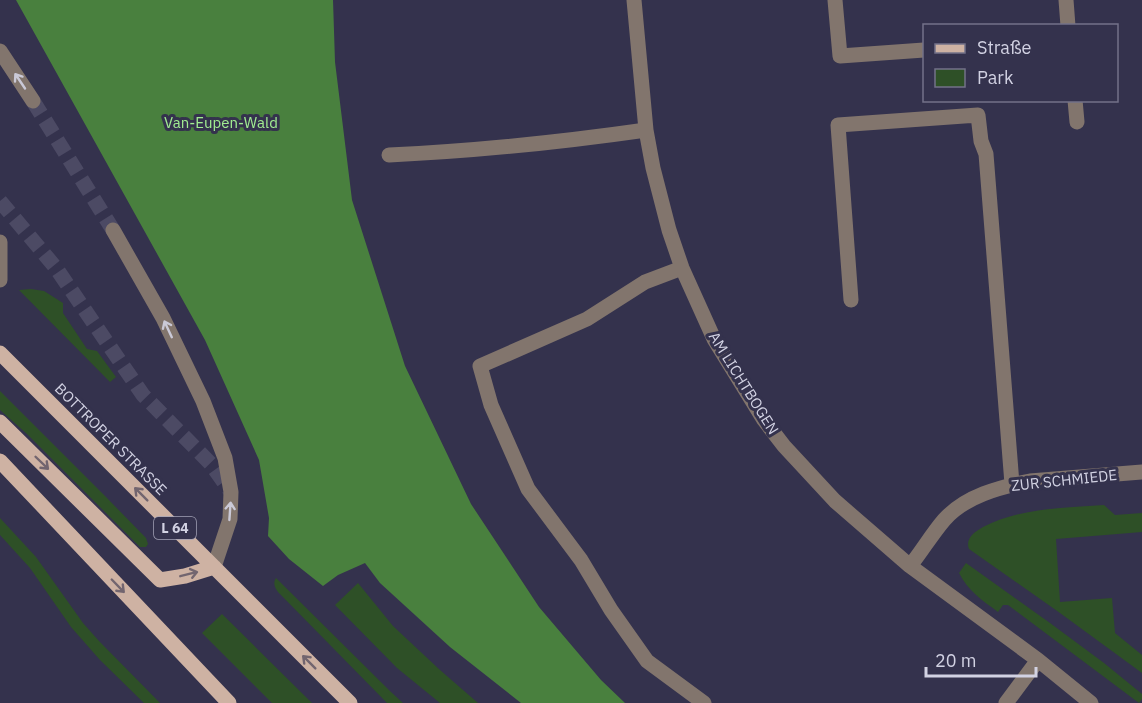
<svg xmlns="http://www.w3.org/2000/svg" width="1142" height="703" font-family="'IBM Plex Sans',sans-serif">
<style>
.green{fill:#2e5027}
.forest{fill:#49803e}
.lines{fill:none;stroke-linecap:round;stroke-linejoin:round}
.minor-tunnel{stroke:#4c4a64;stroke-width:15;stroke-dasharray:15 8;stroke-linecap:butt}
.minor{stroke:#82756d;stroke-width:15}
.major{stroke:#ceb2a3;stroke-width:15}
.oneway{stroke:#cac9d7}
.oneway2{stroke:#72656f}
.labels{text-anchor:middle;dominant-baseline:central;stroke-width:6;stroke-linejoin:round;paint-order:stroke}
.shield{fill:#34324d;stroke:#a3a2b6;stroke-width:1.5}
.shield-label{font-size:14px;font-weight:bold;fill:#d2d2e3}
.park-label{font-size:15px;fill:#a1ed91;stroke:#34324d}
.street-label{font-size:15px;fill:#d2d2e3;stroke:#34324d}
</style>
<rect width="100%" height="100%" fill="#34324d"/>
<path class="green" d="M 31,289 L 44,291 L 63,303 L 63,313 L 87,349 L 97,351 L 116,377 L 110,382 L 19,290 Z
M 0,391 L 107,498 L 146,538 L 148,544 L 146,547 L 140,547 L 27,434 L 0,410 Z
M 1104,505 L 1115,515 L 1142,513 L 1142,532 L 1056,539 L 1060,602 L 1112,598 L 1115,633 L 1142,655 L 1142,673 L 1060,613 L 969,549 C 965,539 974,532 983,527 C 1020,508 1063,508 1104,505 Z
M 0,518 L 36,557 L 83,623 L 99,641 L 160,703 L 144,703 L 100,660 L 71,627 L 30,568 L 0,535 Z
M 966,563 L 1050,623 L 1104,663 L 1142,694 L 1142,699 L 1139,703 L 1008,605 L 1003,605 L 998,612 C 982,600 968,591 959,573 Z
M 276,578 L 391,692 L 403,703 L 387,703 L 280,594 C 276,590 272,584 276,578 Z
M 358,583 L 393,626 L 440,670 L 478,703 L 440,703 L 397,668 L 335,605 Z
M 222,614 L 312,703 L 272,703 L 202,633 Z"/>
<path class="forest" d="M 16,0 L 333,0 L 335,62 L 352,200 L 405,366 L 471,504 L 539,607 L 601,680 L 625,703 L 521,703 L 450,647 L 380,583 L 365,563 L 338,575 L 323,586 L 289,559 L 268,536 L 269,518 L 259,460 L 205,340 Z"/>
<g class="lines">
<path class="minor-tunnel" d="M 33,101 L 113,230
M 0,201 L 56,268 L 143,395 L 211,464 L 231,492"/>
<path class="minor" d="M 634,0 L 646,130 L 653,168 L 669,230 L 682,268 L 714,339 L 764,420 L 784,446 L 835,501 L 910,566 L 1038,660 L 1091,703
M 835,0 L 840,56 L 924,50
M 1066,0 L 1068,26
M 0,51 L 33,101
M 1075,100 L 1077,122
M 389,155 C 475,151 562,142 646,130
M 113,230 L 163,318 L 203,401 L 225,458 L 231,492 L 230,519 L 214,567
M 0,242 L 0,280
M 682,268 L 645,282 L 587,319 L 480,366 L 491,405 L 528,489 L 581,560 L 611,610 L 647,661 L 704,703
M 851,300 L 838,125 L 978,115 L 981,141 L 986,154 L 1012,484
M 910,566 C 922,551 932,534 944,520 C 965,496 1000,487 1030,481 L 1142,472
M 1006,703 L 1038,660"/>
<path class="major" d="M 0,353 L 350,703
M 0,422 L 160,580 L 185,576 L 214,567
M 0,461 L 229,703"/>
</g>
<defs><path id="oneway-shaft" d="M-6 0H5M1.5-3L5.5 0L1.5 3" fill="none" stroke-width="1.6" stroke-linecap="round" stroke-linejoin="round" transform="scale(1.5)"/></defs>
<g class="oneway">
<use href="#oneway-shaft" transform="translate(20 81) rotate(-124)"/>
<use href="#oneway-shaft" transform="translate(168 329) rotate(-115)"/>
<use href="#oneway-shaft" transform="translate(230 511) rotate(-86)"/>
</g>
<g class="oneway2">
<use href="#oneway-shaft" transform="translate(42 463) rotate(44)"/>
<use href="#oneway-shaft" transform="translate(141 494) rotate(-135)"/>
<use href="#oneway-shaft" transform="translate(189 574) rotate(-14)"/>
<use href="#oneway-shaft" transform="translate(118 586) rotate(46)"/>
<use href="#oneway-shaft" transform="translate(309 662) rotate(-135)"/>
</g>
<g class="labels">
<rect class="shield" x="154" y="517" width="42" height="22" rx="4.5"/>
<g class="shield-label">
<text x="175" y="528">L 64</text>
</g>
<g class="park-label">
<text x="221" y="122">Van-Eupen-Wald</text>
</g>
<g class="street-label">
<text transform="translate(744 383) rotate(58)">AM LICHTBOGEN</text>
<text transform="translate(111 439) rotate(45)">BOTTROPER STRASSE</text>
<text transform="translate(1064 480) rotate(-6)">ZUR SCHMIEDE</text>
</g>
</g>
<rect x="923" y="24" width="195" height="78" fill="#34324d" stroke="#737289" stroke-width="1.5"/>
<rect x="935" y="44" width="30" height="9" fill="#ceb2a3" stroke="#737289" stroke-width="1.5"/>
<text x="977" y="54" font-size="18" fill="#d2d2e3">Straße</text>
<rect x="935" y="69" width="30" height="18" fill="#2e5027" stroke="#737289" stroke-width="1.5"/>
<text x="977" y="84" font-size="18" fill="#d2d2e3">Park</text>
<path d="M926 667v9h110v-9" fill="none" stroke="#d2d2e3" stroke-width="3"/>
<text x="935" y="667" font-size="18" fill="#d2d2e3" stroke="#34324d" stroke-width="4.5" paint-order="stroke">20 m</text>
</svg>
